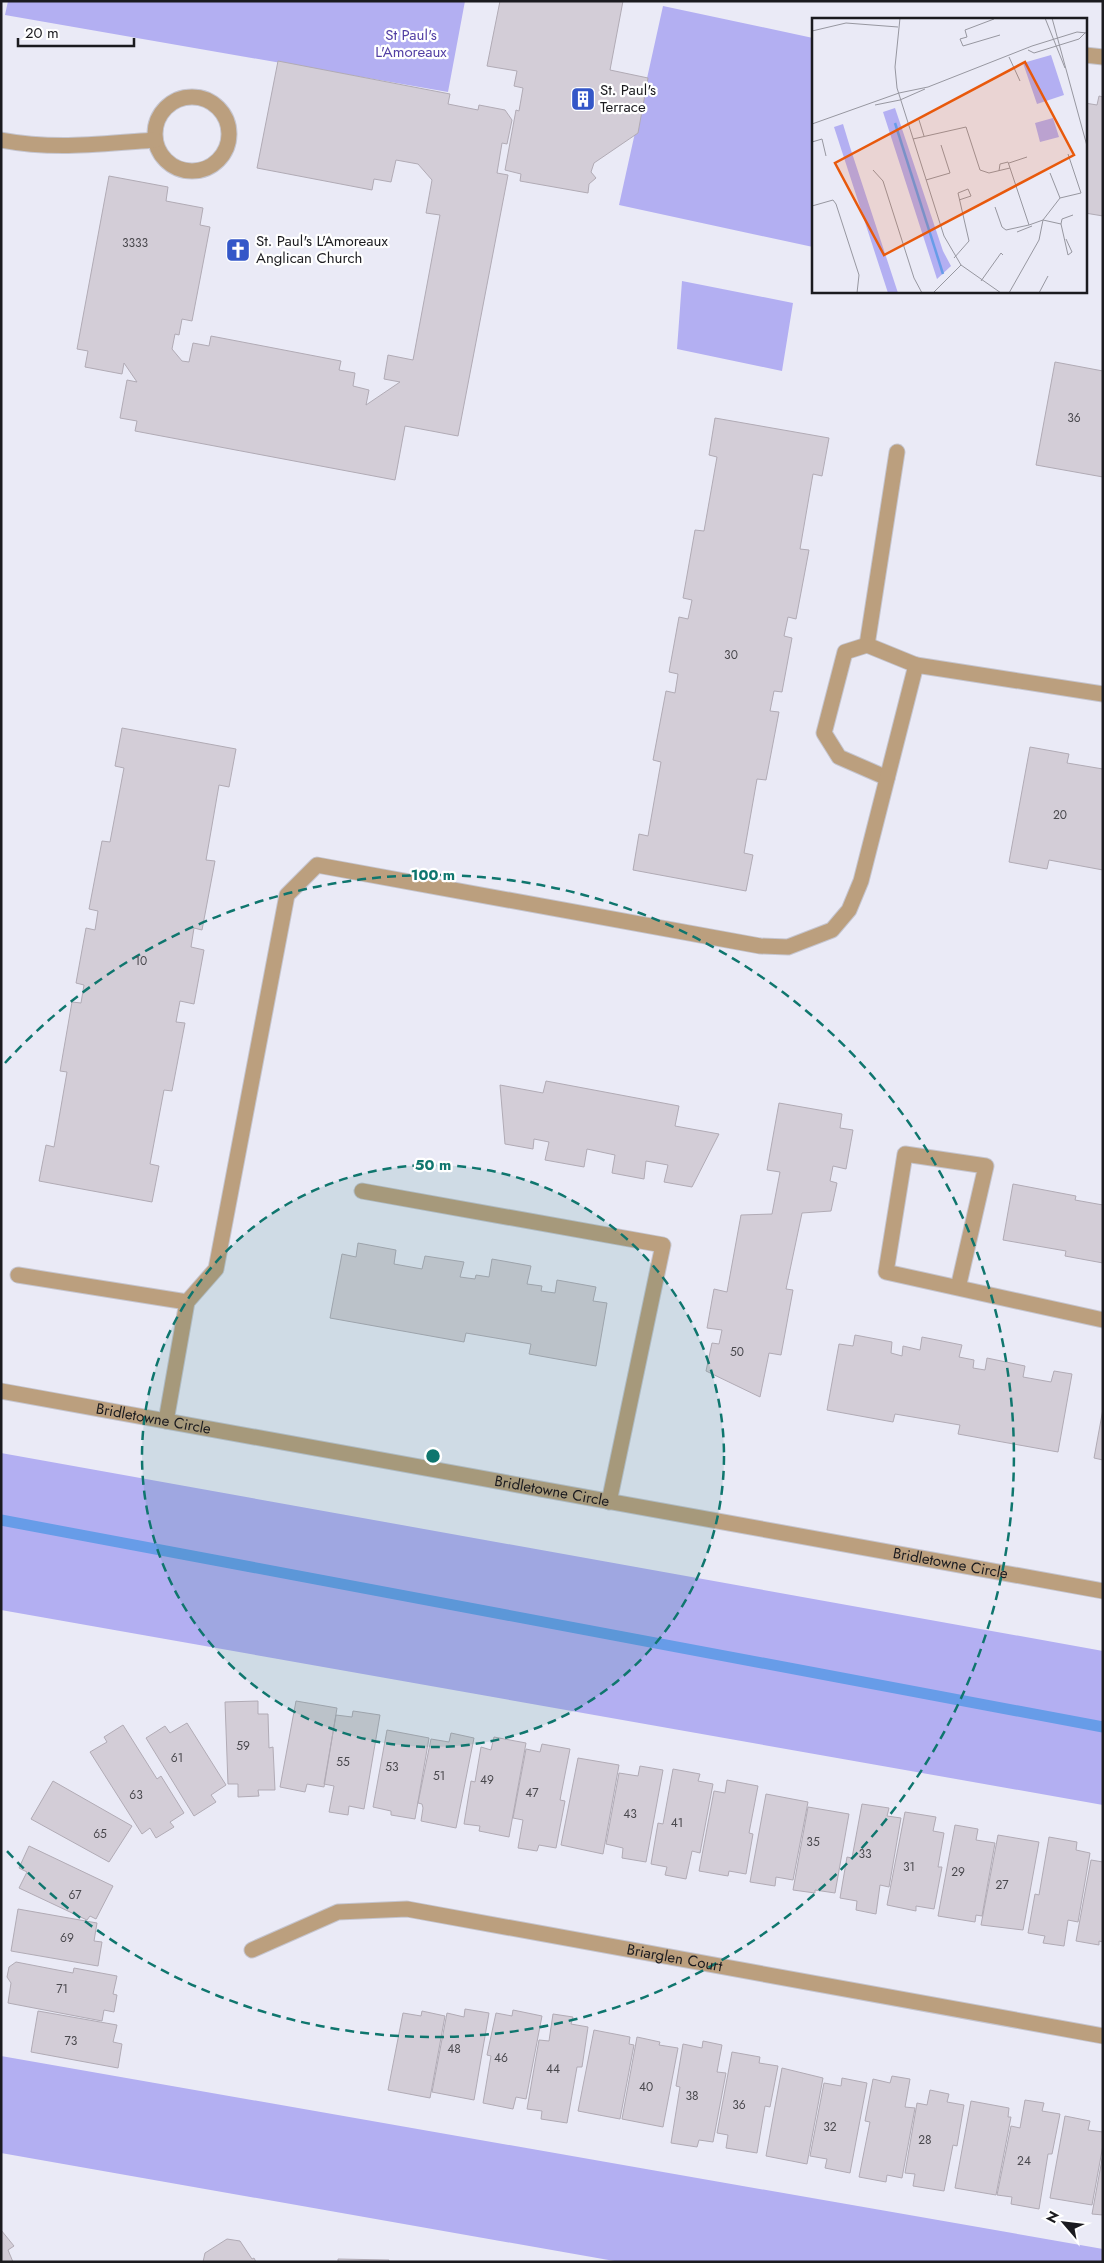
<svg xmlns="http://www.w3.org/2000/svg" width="1104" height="2263" font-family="Jost,sans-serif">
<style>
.green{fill:#b3aff2}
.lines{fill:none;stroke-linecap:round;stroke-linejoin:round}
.stream{stroke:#679ce8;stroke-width:11}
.building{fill:#d3cdd7;stroke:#b1abb5}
.minor-casing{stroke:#c5c5cf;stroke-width:17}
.minor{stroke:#bb9f7e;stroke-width:15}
.ring{fill:none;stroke:#0f766e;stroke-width:2.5;stroke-dasharray:9 6}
.labels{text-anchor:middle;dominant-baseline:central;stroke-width:4.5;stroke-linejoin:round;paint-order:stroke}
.number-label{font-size:12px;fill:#49484d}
.park-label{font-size:15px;fill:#523fa4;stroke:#fff}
.poi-label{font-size:15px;fill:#1b1b1f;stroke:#fff;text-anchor:start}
.street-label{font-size:15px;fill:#1b1b1f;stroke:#fff}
.inset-river{fill:none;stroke:#679ce8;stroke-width:2.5}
.inset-road{fill:none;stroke:#9797a0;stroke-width:1}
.view{fill:#e8590c;fill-opacity:0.15;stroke:#e8590c;stroke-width:2.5}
.inset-edge{fill:none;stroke:#1b1b1f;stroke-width:2.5}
.centre{fill:#0f766e;stroke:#fff;stroke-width:2.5}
.ring-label{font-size:15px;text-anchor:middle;font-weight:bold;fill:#0f766e;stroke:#fff;stroke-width:4.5;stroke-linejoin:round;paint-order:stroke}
</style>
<rect width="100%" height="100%" fill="#eaeaf6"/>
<path class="green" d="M 8,1 L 465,1 L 448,92 L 5,15 Z
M 663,6 L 813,38 L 813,247 L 619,205 Z
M 682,281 L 793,303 L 782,371 L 677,349 Z
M 1,1453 L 1103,1651 L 1103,1805 L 1,1610 Z
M 1,2056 L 1103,2249 L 1103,2262 L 620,2262 L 1,2153 Z"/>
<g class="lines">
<path class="stream" d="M 1,1520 L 1103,1727"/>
</g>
<path class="building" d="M 500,1 L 623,1 L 610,70 L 648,78 L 638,133 L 594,163 L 591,172 L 596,178 L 589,184 L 588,193 L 520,181 L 521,174 L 505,170 L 516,110 L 519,111 L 523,88 L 514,86 L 517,71 L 487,66 Z
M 278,61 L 450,94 L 448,104 L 478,110 L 479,105 L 505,110 L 512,120 L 507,144 L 502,143 L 497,173 L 508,175 L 458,436 L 405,426 L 395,480 L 135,431 L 137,421 L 120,418 L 127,380 L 137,382 L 124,363 L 122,374 L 85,367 L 88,351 L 77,349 L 109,176 L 168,187 L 166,201 L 203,208 L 200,225 L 210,227 L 192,321 L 182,319 L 179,335 L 175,334 L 172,349 L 182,361 L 189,362 L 193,343 L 209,346 L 211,336 L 341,361 L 339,370 L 355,373 L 353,386 L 369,390 L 366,405 L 400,382 L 384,379 L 388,355 L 413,360 L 440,215 L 426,213 L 432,180 L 418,164 L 396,160 L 391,182 L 374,179 L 372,190 L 257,168 Z
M 1099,96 L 1103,97 L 1103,216 L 1085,213 L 1085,103 L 1097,105 Z
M 1055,362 L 1103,371 L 1103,477 L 1036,465 Z
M 715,418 L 829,438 L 822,476 L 813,474 L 800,549 L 809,550 L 796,619 L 788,617 L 784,636 L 792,638 L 782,692 L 774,691 L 770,711 L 779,712 L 766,780 L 757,779 L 744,853 L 753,855 L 746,891 L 633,870 L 639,834 L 648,836 L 661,762 L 653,760 L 666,691 L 675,693 L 678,674 L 669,672 L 679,617 L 688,619 L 692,600 L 683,598 L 695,530 L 704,531 L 717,457 L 709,455 Z
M 122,728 L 236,749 L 229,787 L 219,785 L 206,860 L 215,861 L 202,930 L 194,928 L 191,947 L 204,950 L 194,1004 L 180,1001 L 176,1022 L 185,1023 L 172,1091 L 164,1090 L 150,1164 L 159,1166 L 152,1202 L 39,1181 L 46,1145 L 54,1147 L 67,1072 L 60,1071 L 72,1002 L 81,1003 L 84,985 L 76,983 L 86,928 L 95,930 L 98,911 L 89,909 L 102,841 L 110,842 L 124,768 L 115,766 Z
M 1030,747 L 1069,754 L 1067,763 L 1103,769 L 1103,870 L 1049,860 L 1047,869 L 1009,862 Z
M 546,1081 L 679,1106 L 675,1126 L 719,1134 L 692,1187 L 664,1182 L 668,1165 L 646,1161 L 644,1179 L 612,1173 L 615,1155 L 587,1149 L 584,1167 L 545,1160 L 549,1142 L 534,1139 L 533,1149 L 505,1144 L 500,1085 L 543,1093 Z
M 779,1103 L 842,1114 L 840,1128 L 853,1130 L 846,1169 L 833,1166 L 830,1181 L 837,1183 L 831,1211 L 802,1213 L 786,1289 L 793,1290 L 781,1355 L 769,1353 L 760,1397 L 706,1371 L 712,1343 L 719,1344 L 722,1330 L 707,1328 L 714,1289 L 727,1292 L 741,1215 L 772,1214 L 780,1172 L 767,1170 Z
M 1013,1184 L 1076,1196 L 1075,1200 L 1103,1205 L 1103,1263 L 1065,1256 L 1066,1251 L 1003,1240 Z
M 358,1243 L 396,1250 L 394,1264 L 422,1269 L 425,1256 L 464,1262 L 460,1277 L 475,1279 L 476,1275 L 489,1277 L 492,1259 L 531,1266 L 527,1284 L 542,1286 L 541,1291 L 555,1293 L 557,1280 L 596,1287 L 593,1301 L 607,1303 L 596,1366 L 529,1354 L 531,1344 L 466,1333 L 464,1342 L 330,1318 L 342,1254 L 356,1257 Z
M 855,1335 L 892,1342 L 891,1353 L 902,1356 L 903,1346 L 920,1350 L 922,1337 L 962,1345 L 959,1357 L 974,1360 L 973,1368 L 985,1370 L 987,1358 L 1025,1366 L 1023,1377 L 1051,1382 L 1054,1371 L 1072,1374 L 1058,1452 L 958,1434 L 960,1425 L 895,1414 L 893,1422 L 827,1410 L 839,1344 L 853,1346 Z
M 1103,1409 L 1103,1460 L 1094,1458 Z
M 258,1701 L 258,1714 L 268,1714 L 269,1748 L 273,1747 L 275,1790 L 258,1790 L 259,1796 L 238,1797 L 238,1784 L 228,1784 L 225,1702 Z
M 296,1701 L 337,1708 L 324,1787 L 307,1784 L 305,1792 L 280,1787 Z
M 353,1711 L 380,1715 L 364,1809 L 349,1806 L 348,1815 L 329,1812 L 334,1786 L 324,1784 L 336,1715 L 352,1717 Z
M 187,1723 L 226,1785 L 211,1795 L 216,1802 L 194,1816 L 146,1738 L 165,1726 L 170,1733 Z
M 123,1725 L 157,1779 L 161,1776 L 184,1813 L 170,1822 L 174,1827 L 156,1838 L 150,1828 L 142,1834 L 90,1752 L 107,1742 L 104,1737 Z
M 387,1730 L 429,1738 L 415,1819 L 391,1815 L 391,1811 L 373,1807 Z
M 451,1733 L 474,1738 L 456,1828 L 421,1821 L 423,1808 L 422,1804 L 418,1803 L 431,1739 L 449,1742 Z
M 494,1737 L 526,1743 L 509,1837 L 479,1831 L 480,1826 L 464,1824 L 471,1781 L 475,1782 L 481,1747 L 491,1750 Z
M 542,1744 L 570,1749 L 560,1800 L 565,1801 L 556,1848 L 539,1845 L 537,1851 L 518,1848 L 523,1820 L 513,1818 L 526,1749 L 540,1752 Z
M 578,1758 L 619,1765 L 603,1854 L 561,1845 Z
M 640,1766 L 663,1770 L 646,1862 L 622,1858 L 623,1848 L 606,1844 L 619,1773 L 638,1776 Z
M 673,1769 L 700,1774 L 698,1781 L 713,1784 L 700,1853 L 692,1851 L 686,1879 L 665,1875 L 667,1867 L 651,1864 L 658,1823 L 663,1824 Z
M 727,1780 L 758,1786 L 749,1833 L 753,1834 L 746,1874 L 729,1871 L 728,1876 L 699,1871 L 714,1791 L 725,1793 Z
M 53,1781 L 132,1826 L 109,1862 L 31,1819 Z
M 766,1794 L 808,1802 L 793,1880 L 776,1877 L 775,1886 L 750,1882 Z
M 862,1804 L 889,1808 L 887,1816 L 901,1818 L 889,1887 L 880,1885 L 876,1914 L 856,1910 L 857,1901 L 840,1898 L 847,1857 L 852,1858 Z
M 808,1807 L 849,1814 L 835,1893 L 815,1890 L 815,1893 L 793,1890 Z
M 905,1812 L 936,1817 L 933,1831 L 944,1833 L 938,1867 L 942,1867 L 934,1909 L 916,1906 L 916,1911 L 887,1905 Z
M 955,1825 L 978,1829 L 976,1840 L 995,1843 L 982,1916 L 976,1915 L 975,1922 L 938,1916 Z
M 998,1835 L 1039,1842 L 1023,1930 L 981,1925 Z
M 1049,1837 L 1077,1842 L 1076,1850 L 1090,1853 L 1078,1922 L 1068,1920 L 1064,1946 L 1043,1943 L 1045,1936 L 1028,1933 L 1035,1894 L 1039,1895 Z
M 29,1846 L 113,1886 L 96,1919 L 90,1916 L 87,1920 L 19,1888 L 27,1872 L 19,1868 Z
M 1091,1860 L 1103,1862 L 1103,1942 L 1099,1941 L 1099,1945 L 1076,1941 Z
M 18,1909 L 97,1923 L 94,1941 L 102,1942 L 98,1966 L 11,1951 Z
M 16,1962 L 73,1973 L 74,1968 L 117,1976 L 113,1994 L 117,1995 L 114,2012 L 104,2010 L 102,2021 L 8,2003 L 11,1983 L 7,1977 L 9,1967 Z
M 465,2009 L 489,2013 L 474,2100 L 432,2092 L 447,2013 L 464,2017 Z
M 513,2010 L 542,2016 L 526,2099 L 516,2097 L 513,2109 L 483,2103 L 491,2056 L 487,2055 L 496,2013 L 512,2016 Z
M 38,2011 L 117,2025 L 113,2042 L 122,2044 L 118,2068 L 31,2052 Z
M 422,2011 L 445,2016 L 430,2098 L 388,2090 L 403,2013 L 421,2016 Z
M 553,2014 L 573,2017 L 571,2024 L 588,2027 L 582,2067 L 577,2067 L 567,2123 L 541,2119 L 542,2111 L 527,2109 L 539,2040 L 549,2041 Z
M 594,2030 L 630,2037 L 629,2044 L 634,2045 L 620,2119 L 578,2111 Z
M 637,2037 L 660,2042 L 659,2045 L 678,2048 L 663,2127 L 622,2119 Z
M 703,2041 L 722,2045 L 717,2072 L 726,2073 L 713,2142 L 699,2140 L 697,2147 L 671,2143 L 680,2087 L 676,2086 L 683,2044 L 702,2048 Z
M 732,2052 L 760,2057 L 759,2063 L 778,2066 L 770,2107 L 765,2106 L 757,2153 L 726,2148 L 728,2135 L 717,2133 Z
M 782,2068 L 823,2078 L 807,2164 L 766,2156 Z
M 892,2076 L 910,2079 L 905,2107 L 915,2108 L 902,2178 L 887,2175 L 886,2182 L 859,2177 L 870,2122 L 865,2121 L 873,2079 L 890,2083 Z
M 842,2078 L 867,2083 L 850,2173 L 825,2168 L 827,2159 L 810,2156 L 824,2083 L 841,2086 Z
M 930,2090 L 949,2094 L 947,2102 L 964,2105 L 957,2146 L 953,2145 L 944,2191 L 913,2186 L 915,2174 L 905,2173 L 917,2103 L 927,2105 Z
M 1025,2100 L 1044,2103 L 1042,2111 L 1060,2114 L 1052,2154 L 1048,2154 L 1039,2209 L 1011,2204 L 1012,2197 L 997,2195 L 1011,2126 L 1020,2128 Z
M 971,2101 L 1009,2108 L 1008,2117 L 1011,2117 L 996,2195 L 955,2188 Z
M 1065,2116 L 1090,2121 L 1088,2130 L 1103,2132 L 1103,2145 L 1092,2205 L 1050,2198 Z
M 1103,2154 L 1103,2215 L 1092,2214 Z
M 1,2230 L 14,2246 L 8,2250 L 13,2262 L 1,2262 Z
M 227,2239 L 240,2241 L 252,2259 L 254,2258 L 256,2262 L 203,2262 L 205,2253 Z
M 338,2259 L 389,2260 L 389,2262 L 338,2262 Z"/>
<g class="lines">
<defs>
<g id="minor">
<path d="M 1085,55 L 1103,57"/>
<circle cx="192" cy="134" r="37"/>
<path d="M 1,140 C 54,150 102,144 155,140"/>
<path d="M 867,645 L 897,452"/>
<path d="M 887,778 L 839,757 L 824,733 L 845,652 L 867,645 L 916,665"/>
<path d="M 362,1191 L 663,1245 L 609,1502"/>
<path d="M 18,1275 L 187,1302"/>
<path d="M 958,1288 L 986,1166 L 905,1154 L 886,1272 L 1103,1320"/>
<path id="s1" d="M 1,1391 L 1103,1591"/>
<path d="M 166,1421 L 187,1302 L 216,1269 L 287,895 L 317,865 L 760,946 L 788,947 L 832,930 L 849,910 L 861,881 L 916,665 L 1103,694"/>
<path id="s2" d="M 252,1950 L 338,1912 L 407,1909 L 1103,2036"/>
</g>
</defs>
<use href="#minor" class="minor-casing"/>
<use href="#minor" class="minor"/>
</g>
<circle cx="433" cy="1456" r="291" fill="#0f766e" fill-opacity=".12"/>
<g class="ring">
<circle cx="433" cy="1456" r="291"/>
<path d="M5 1063A581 581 0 1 1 5 1849"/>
</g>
<defs>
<symbol id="building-square" viewBox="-11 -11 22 22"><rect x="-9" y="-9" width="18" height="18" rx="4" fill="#3457c8" stroke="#fff"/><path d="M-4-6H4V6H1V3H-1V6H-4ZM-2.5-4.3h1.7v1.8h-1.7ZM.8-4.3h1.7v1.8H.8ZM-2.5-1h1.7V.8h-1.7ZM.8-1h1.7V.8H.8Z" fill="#fff"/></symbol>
<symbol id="church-square" viewBox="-11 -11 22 22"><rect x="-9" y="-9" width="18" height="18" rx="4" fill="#3457c8" stroke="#fff"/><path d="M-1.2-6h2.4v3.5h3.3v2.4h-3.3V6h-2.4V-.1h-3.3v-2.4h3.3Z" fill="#fff"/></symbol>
</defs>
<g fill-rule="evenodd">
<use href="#building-square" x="569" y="85" width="28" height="28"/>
<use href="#church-square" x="224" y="236" width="28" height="28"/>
</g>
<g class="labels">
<g class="number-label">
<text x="135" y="243">3333</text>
<text x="1074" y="418">36</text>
<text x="731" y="655">30</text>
<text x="1060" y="815">20</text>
<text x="141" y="961">10</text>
<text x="737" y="1352">50</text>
<text x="243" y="1746">59</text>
<text x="177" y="1758">61</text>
<text x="343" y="1762">55</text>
<text x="392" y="1767">53</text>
<text x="439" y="1776">51</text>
<text x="487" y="1780">49</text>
<text x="532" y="1793">47</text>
<text x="136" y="1795">63</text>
<text x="630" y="1814">43</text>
<text x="677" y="1823">41</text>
<text x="100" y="1834">65</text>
<text x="813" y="1842">35</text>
<text x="865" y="1854">33</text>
<text x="909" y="1867">31</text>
<text x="958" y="1872">29</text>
<text x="1002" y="1885">27</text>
<text x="75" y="1895">67</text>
<text x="67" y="1938">69</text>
<text x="62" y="1989">71</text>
<text x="71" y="2041">73</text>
<text x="454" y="2049">48</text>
<text x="501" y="2058">46</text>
<text x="553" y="2069">44</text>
<text x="646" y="2087">40</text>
<text x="692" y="2096">38</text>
<text x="739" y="2105">36</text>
<text x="830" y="2127">32</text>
<text x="925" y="2140">28</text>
<text x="1024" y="2161">24</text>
</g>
<g class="park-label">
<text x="411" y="35">St Paul's<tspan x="411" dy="17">L'Amoreaux</tspan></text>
</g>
<g class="poi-label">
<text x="600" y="90">St. Paul's<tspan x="600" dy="17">Terrace</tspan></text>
<text x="256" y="241">St. Paul's L'Amoreaux<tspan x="256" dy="17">Anglican Church</tspan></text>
</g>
<g class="street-label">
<text stroke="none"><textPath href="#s1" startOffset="155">Bridletowne Circle</textPath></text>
<text stroke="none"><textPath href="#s1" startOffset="560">Bridletowne Circle</textPath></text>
<text stroke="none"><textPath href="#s1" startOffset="965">Bridletowne Circle</textPath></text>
<text stroke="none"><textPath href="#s2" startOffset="435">Briarglen Court</textPath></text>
</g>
</g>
<g transform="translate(812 18)">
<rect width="275" height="275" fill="#eaeaf6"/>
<path d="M 239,37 L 252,77 L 225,86 L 211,45 ZM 83,90 L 131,233 L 139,248 L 125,261 L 71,94 ZM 241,100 L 247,119 L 228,124 L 223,105 ZM 31,106 L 38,129 L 86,275 L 76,275 L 22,109 Z" fill="#b3aff2"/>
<path class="inset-river" d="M 83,105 L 131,256"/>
<path class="inset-road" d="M 88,0 L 83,49 L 85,70 L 132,218 L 149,247 L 189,275M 233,0 L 253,50M 240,0 L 275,128M 182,1 L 153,12 L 155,19 L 148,21 L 151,28 L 188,17M 0,13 L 34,5 L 86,9M 216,32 L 222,35 L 267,21 L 273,15M 197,39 L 208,63M 63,87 L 88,82 L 113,71M 107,102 L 112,118M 0,106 L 87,75 L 116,69 L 220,28 L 265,14 L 275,15M 101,121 L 154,109 L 168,152 L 177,155 L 198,150 L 217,207 L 231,202 L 248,180 L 238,155M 0,124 L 10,121 L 14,138M 197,145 L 215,139M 61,152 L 71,163 L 102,260 L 110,275M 187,153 L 188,146 L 196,144 L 198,150M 114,162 L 138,155 L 129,127M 248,180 L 269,175 L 256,136M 0,188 L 21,182 L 24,186 L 47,257 L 45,275M 183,189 L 190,209 L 194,212 L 217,207M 231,202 L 249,206 L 256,237 L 260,234 L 254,221M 249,206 L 250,201 L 261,197M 205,214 L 220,208M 142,240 L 157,223 L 146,175 L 156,171 L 159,178 L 147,182M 169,263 L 189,235 L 191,237M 121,275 L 149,247M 197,275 L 227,222 L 231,202M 227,275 L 236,258"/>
<path class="view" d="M 213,44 L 262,137 L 72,237 L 23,145 Z"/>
<rect width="275" height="275" class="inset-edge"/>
</g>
<circle cx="433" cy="1456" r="8" class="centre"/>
<g class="ring-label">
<text x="433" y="880">100 m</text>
<text x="433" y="1170">50 m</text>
</g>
<rect width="1104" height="2263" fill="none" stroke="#1b1b1f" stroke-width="5"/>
<g transform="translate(1064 2223) rotate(298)" stroke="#ffffff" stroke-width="4" paint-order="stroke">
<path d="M0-4L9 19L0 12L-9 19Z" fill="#1b1b1f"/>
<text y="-8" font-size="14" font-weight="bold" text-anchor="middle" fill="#1b1b1f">N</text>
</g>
<path d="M18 38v8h116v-8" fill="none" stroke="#1b1b1f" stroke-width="2.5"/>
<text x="25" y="38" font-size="15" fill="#1b1b1f" stroke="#ffffff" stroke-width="4" paint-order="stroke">20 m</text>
</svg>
